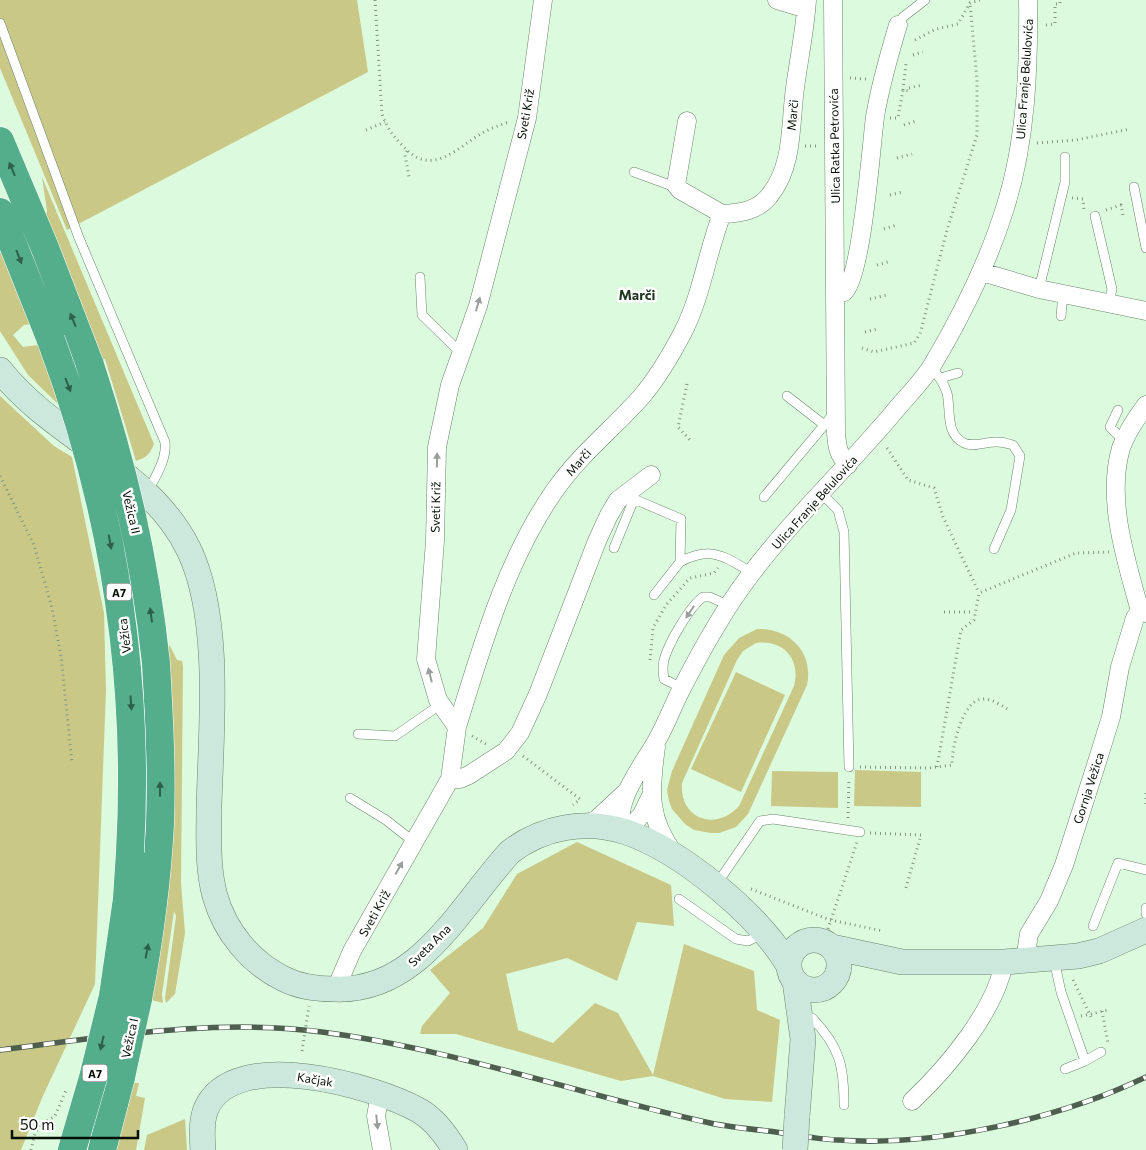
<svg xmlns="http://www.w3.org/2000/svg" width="1146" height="1150" font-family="Commissioner,sans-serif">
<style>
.green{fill:#cac886;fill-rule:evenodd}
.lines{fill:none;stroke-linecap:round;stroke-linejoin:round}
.lane-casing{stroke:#6a856c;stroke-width:10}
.street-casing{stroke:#6a856c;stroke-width:19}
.secondary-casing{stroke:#6a856c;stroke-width:26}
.highway-casing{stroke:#fff;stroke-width:29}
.path{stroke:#819782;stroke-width:3;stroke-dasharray:1 4;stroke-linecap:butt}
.lane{stroke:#fff;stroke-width:9}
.street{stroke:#fff;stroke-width:18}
.secondary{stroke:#cce7dc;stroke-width:25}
.highway{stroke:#54ae8c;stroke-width:28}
.rail-casing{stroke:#4e5f4f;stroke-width:5.5}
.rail{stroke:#fefefe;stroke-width:4;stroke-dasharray:11;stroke-linecap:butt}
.secondary-bridge-casing{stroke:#6a856c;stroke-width:26;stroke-linecap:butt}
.highway-bridge-casing{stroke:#fff;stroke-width:29;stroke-linecap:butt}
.path-bridge{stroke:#819782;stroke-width:3;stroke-dasharray:1 4;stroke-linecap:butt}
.secondary-bridge{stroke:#cce7dc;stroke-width:25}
.highway-bridge{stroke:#54ae8c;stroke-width:28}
.oneway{fill:#2d5f4a}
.oneway2{fill:#9b9f9c}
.labels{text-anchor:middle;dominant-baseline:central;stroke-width:5;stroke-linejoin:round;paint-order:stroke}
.shield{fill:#fefefe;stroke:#505751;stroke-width:1}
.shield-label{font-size:11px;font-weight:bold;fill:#061007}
.street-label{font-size:12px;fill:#061007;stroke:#fefefe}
.neighbourhood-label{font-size:14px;font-weight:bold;fill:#203922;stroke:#fefefe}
</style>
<rect width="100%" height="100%" fill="#dcfadd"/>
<path class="green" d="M 0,0 L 357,0 L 368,72 L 67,230 L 0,68 Z
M 42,177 L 154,444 C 150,454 146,458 136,461 L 105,359 L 99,361 L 45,218 L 47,211 Z
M 0,244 L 32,324 L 24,325 L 13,335 L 23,347 L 38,345 L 59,405 L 28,375 L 0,331 Z
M 0,396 L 54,446 L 72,457 L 104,613 L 106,690 L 95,984 L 42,1098 L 21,1150 L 0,1150 Z
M 757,629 C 789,628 814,652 807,685 L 748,814 L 736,827 L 719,833 L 711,833 L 694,830 L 685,824 L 672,809 L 669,801 L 667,790 L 672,771 L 724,655 L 739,638 ZM 756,643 C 784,639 801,660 794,686 L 739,806 C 716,832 679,819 682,783 L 737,660 L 743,651 Z
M 169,644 L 177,660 L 182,661 L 183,666 L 181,883 L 185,933 L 175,994 L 166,1003 L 165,998 L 176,916 L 174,911 L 162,994 L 163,1003 L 151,1000 L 173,779 Z
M 736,672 L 785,695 L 741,792 L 691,769 Z
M 855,770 L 921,772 L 921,807 L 854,806 Z
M 772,771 L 838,772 L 838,808 L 771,806 Z
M 577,842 L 671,885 L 674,926 L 637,922 L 617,981 L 567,958 L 506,974 L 518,1030 L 553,1043 L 595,1003 L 618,1013 L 653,1075 L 684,944 L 754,971 L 757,1010 L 780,1020 L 772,1102 L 725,1099 L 653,1076 L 621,1081 L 456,1034 L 420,1034 L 422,1026 L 450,993 L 430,970 L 483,928 L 517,874 Z
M 132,1083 L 139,1083 L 136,1096 L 145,1098 L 136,1150 L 113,1150 Z
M 185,1119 L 187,1150 L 144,1150 L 147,1135 Z"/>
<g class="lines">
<defs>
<path id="lane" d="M 0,23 L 79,238 L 165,442 C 167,460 155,477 147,493
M 898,25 L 903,17 L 925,0
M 634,172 L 678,188
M 1134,187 L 1146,248
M 1095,216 L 1112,289 L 1109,303
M 420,277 L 422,315 L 461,353
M 1039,289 L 1065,182 L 1065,157
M 1061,316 L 1063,294
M 931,367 C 938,375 944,383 947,393 C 951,409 945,434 964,443 C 974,448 987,441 998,442 C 1003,442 1009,444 1013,445 L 1020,456 L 1011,510 L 994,549
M 940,378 L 958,373
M 787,396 L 823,424
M 1118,410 L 1110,427 L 1124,441
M 822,494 L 838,510 L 844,532 L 849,767
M 764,497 L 836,411
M 614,548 L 634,499 L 681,519 L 680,562 L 654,595
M 680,562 C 711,545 726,557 752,573
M 682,688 L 664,679 C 663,673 662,667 664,660 C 668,644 690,606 703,597 L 710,597 L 730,606
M 358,734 L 395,736 L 441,704
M 350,798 L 386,820 L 414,842
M 716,885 L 760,821 L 773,819 L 860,832
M 679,899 L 736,939 L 748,941 L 762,934
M 1146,908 L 1146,914
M 1093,926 L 1118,863 L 1146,870
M 1054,960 L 1061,992 L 1085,1061 L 1101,1052
M 812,1018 C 840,1047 844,1066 844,1105
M 1065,1069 L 1085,1061"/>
<path id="street" d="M 777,0 L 806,9
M 833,0 L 836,433 C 837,446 838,455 848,465
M 722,214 C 741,213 758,211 770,195 C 794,165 790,123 795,88 C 799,58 805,30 807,0
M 982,272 L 1039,289 L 1146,311
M 835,293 L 844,292 C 862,277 871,147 875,117 C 880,86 889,55 898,25
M 1140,611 C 1126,560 1106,500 1121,448 C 1126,434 1137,417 1146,405
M 457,727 C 482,646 506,560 555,490 C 580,454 614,428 642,396 C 658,377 672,353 683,332 C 702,295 707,252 722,214 L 680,190 L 676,185 L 687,121
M 656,747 C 650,790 647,819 675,855
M 450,779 L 460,779 L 469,775 L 506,751 L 520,733 L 538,694 L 597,541 L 609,515 L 618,500 L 651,475
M 583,826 L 597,819 L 625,793
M 621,831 C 615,798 642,767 657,740 C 667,723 673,705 682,688 C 701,651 723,611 748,578 C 792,519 847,468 894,412 C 906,397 923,381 933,364 C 962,315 988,263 1005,208 C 1026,142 1029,69 1028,0
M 626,833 L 642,814 L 651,796
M 1025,960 L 1029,934 L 1049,901 L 1064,865 L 1097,762 L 1111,717 L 1120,667 L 1135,618 L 1140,611 L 1146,613
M 340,990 L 340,979 L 352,951 L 450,779 L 457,727 L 438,700 L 426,659 L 435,541 L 437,447 L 450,385 L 478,306 L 527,118 L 543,0
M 380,1094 L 376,1116 L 382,1150
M 912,1101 C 947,1068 996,1010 1004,962"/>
<path id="secondary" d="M 0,370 C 54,439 150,469 189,550 C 222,619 211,730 209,806 C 209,836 207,867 215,896 C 225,932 251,963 284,979 C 300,987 317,989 334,989 C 419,993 460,906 510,852 C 542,827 586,819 626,832 C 682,851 759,915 789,966
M789 965a25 25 0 1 1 50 0a25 25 0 1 1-50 0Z
M 832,947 L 902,962 L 1004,962 L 1078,956 L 1099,951 L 1146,930
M 795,981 L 803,1039 L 797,1117
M 203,1150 C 202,1137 201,1121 206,1109 C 233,1045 376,1086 420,1111 C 435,1120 446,1135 455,1150"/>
<path id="highway" d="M 0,141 L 45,248 L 90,365
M 0,212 L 51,340
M 113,996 L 127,899 L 130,852
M 138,999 C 149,941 157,883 160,824 C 162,770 159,717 156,663
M 102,1150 L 121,1077"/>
</defs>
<use href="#lane" class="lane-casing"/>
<use href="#street" class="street-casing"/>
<use href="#secondary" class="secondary-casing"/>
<use href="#highway" class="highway-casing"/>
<path class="path" d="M 375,0 L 382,114 C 387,128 393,136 403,146 C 432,179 457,147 484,132 C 492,128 500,125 509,122
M 1046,25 L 1055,24 L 1055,4 L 1060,4 L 1060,0
M 915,40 L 936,29 L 958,24 L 970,3 L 980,0
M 913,55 L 923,52
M 850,78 L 866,79
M 909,88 L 922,85
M 903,90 L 906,64
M 890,118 L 898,118 L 903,90 L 909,91
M 904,125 L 916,121
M 366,130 L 385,122
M 1037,143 L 1076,140 L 1130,129
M 805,146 L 818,146
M 407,151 L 405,155 L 409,177
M 897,158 L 912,154
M 890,195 L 902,192
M 1072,198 L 1083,199 L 1084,211
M 1106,210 L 1121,205 L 1123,216
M 884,229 L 897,225
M 877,265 L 891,261
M 870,299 L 887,295
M 865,332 L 877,329
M 862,348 L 874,352 L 914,343 L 920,334 L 947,230 L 977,135 L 977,80 L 970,3
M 687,384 L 678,427 L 692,442
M 887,448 L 908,480 L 934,488 L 943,517 L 979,593
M 0,476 L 34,545 L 52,608 L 61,656 L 72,763
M 944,612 L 974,612
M 650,660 L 653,628 L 666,605 L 690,578 L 714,573 L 718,568
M 472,736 L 486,744
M 523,756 L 580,799 L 573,805
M 860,767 L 929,768 L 952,765 C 952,748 962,698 984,699 C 993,699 1002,706 1009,710
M 937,767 L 961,630 L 974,620 L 979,593 L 1076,553 L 1109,552
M 1146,793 L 1146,805
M 848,818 L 849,779
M 870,833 L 921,835 L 905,891
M 751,889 L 830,920 L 883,931
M 828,929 L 857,842
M 1073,980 L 1091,1017
M 1102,1011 L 1108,1043
M 1081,1016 L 1109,1010
M 31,1150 L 35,1134 L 40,1125 L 55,1116 L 67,1088"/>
<use href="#lane" class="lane"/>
<use href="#street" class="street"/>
<use href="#secondary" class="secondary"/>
<use href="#highway" class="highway"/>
<defs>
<path id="rail" d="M 0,1050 C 106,1037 215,1018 322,1032 C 454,1049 580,1095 710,1123 C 729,1127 749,1129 768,1131 C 791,1134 815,1139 838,1140 C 935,1147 1059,1119 1146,1077"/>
</defs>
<use href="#rail" class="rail-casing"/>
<use href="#rail" class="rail"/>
<defs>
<path id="secondary-bridge" d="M 795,1150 L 797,1117"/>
<path id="highway-bridge" d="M 51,340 C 113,505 140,676 130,852
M 90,365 C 123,466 145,558 156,663
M 121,1077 L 138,999
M 72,1150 L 93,1078 L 113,996"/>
</defs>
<use href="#secondary-bridge" class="secondary-bridge-casing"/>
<use href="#highway-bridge" class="highway-bridge-casing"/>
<path class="path-bridge" d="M 302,1051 L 309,1006"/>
<use href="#secondary-bridge" class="secondary-bridge"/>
<use href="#highway-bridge" class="highway-bridge"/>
</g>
<defs><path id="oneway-solid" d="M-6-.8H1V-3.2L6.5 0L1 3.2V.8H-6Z" transform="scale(1.25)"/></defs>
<g class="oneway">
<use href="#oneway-solid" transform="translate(12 169) rotate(-113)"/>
<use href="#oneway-solid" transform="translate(19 257) rotate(69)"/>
<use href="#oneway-solid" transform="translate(73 320) rotate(-112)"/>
<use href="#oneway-solid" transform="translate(68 385) rotate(69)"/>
<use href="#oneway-solid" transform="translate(110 542) rotate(80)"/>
<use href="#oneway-solid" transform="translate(151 615) rotate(-98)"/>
<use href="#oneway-solid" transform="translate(131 703) rotate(86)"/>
<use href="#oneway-solid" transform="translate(160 789) rotate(-90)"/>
<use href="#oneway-solid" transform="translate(147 951) rotate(-79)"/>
<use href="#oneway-solid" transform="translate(102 1043) rotate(103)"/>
</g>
<g class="oneway2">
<use href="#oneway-solid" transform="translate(478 304) rotate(-74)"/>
<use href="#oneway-solid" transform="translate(437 460) rotate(-89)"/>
<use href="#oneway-solid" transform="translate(690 612) rotate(124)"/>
<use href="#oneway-solid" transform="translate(430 675) rotate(-104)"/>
<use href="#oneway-solid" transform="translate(399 868) rotate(-61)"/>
<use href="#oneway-solid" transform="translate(377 1122) rotate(84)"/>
</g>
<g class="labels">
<g class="shield">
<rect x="106.5" y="583.5" width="25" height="17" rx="4"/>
<rect x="82.5" y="1064.5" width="25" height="17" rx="4"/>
</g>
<g class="shield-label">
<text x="119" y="592">A7</text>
<text x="95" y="1073">A7</text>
</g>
<g class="street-label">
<text transform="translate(1024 79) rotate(-86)">Ulica Franje Belulovića</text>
<text transform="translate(525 114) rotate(-80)">Sveti Križ</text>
<text transform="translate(792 115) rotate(-85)">Marči</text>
<text transform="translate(834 146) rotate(-91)">Ulica Ratka Petrovića</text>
<text transform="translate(578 462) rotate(-49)">Marči</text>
<text transform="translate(814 502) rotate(-48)">Ulica Franje Belulovića</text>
<text transform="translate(435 507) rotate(-89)">Sveti Križ</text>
<text transform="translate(132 512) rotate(77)">Vežica II</text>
<text transform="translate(124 636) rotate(-97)">Vežica</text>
<text transform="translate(1088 788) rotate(-72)">Gornja Vežica</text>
<text transform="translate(374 913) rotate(-61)">Sveti Križ</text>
<text transform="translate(429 945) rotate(-45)">Sveta Ana</text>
<text transform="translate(129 1038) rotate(-78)">Vežica I</text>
<text transform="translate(315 1079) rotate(9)">Kačjak</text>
</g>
<g class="neighbourhood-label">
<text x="637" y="294">Marči</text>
</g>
</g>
<path d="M12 1130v8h126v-8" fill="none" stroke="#061007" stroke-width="2.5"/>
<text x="20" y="1130" font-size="15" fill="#061007" stroke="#fefefe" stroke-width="4" paint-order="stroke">50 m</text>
</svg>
